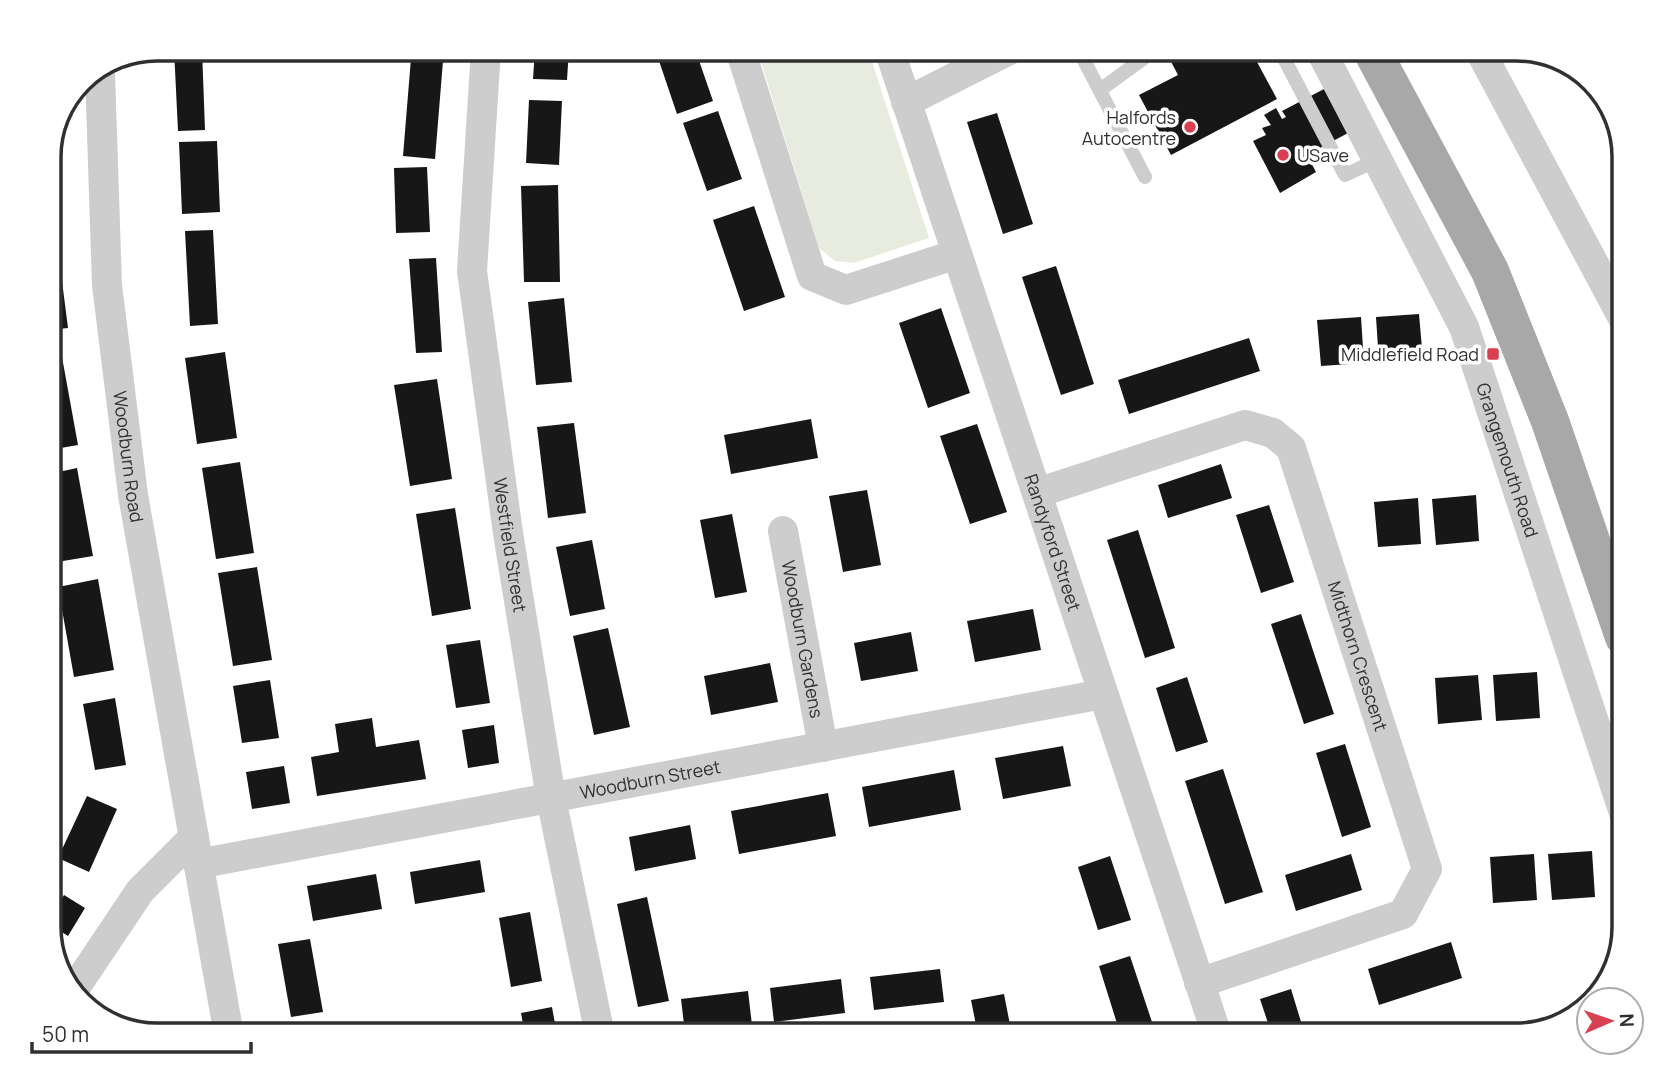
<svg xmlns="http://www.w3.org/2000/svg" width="1673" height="1084" font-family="Manrope,sans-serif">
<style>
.green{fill:#e7ecdf}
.building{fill:#171717}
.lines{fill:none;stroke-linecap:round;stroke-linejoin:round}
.service{stroke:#cdcdcd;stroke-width:14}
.minor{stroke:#cdcdcd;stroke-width:30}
.primary{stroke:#a8a8a8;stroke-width:38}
.poi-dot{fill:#d94052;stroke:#fff;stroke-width:2.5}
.labels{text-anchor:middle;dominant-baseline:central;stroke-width:7;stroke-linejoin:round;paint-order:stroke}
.poi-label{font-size:18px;fill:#303030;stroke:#fff;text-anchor:end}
.street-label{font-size:18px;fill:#303030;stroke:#fff}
.rim{fill:none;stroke:#303030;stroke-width:3.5}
</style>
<rect width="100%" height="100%" fill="#fff"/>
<path class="green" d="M 757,49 L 868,49 L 929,238 L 854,263 L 835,261 L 819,248 Z"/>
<path class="building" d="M 174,49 L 202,49 L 205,130 L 178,131 Z
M 535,49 L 569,49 L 567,80 L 533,79 Z
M 655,49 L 695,49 L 713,101 L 677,114 Z
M 1176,49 L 1250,49 L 1277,99 L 1171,155 L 1139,95 L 1178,75 L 1167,54 Z
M 411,58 L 443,61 L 435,159 L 403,156 Z
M 1324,89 L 1348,133 L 1307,155 L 1316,172 L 1280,193 L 1253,141 L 1266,135 L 1262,128 L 1271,125 L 1264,115 L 1276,108 L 1282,119 L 1286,117 L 1282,111 Z
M 529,100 L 562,101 L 559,165 L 526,163 Z
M 718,111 L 742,179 L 707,191 L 683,123 Z
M 997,113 L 1033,224 L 1003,234 L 967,122 Z
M 217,141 L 220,212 L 182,214 L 179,142 Z
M 427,167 L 430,232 L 396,233 L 394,168 Z
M 558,185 L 560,282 L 524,282 L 521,186 Z
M 754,206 L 785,297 L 744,311 L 713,220 Z
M 213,230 L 218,324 L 190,326 L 185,231 Z
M 57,242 L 68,328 L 49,330 L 49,243 Z
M 436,258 L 442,352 L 416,353 L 409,259 Z
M 1056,266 L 1094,384 L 1061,395 L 1022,277 Z
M 564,298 L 572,382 L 536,385 L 528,302 Z
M 941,308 L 970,393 L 928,408 L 899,323 Z
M 1419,314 L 1423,360 L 1379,363 L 1376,317 Z
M 1361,317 L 1364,363 L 1321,366 L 1317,320 Z
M 1249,338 L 1260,371 L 1129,414 L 1118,380 Z
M 225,352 L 237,438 L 197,444 L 185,358 Z
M 62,357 L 78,445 L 49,450 L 49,359 Z
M 437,379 L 452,479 L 410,486 L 394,385 Z
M 811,419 L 818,458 L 731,474 L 724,435 Z
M 574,423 L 586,513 L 548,518 L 537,427 Z
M 977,424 L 1007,512 L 970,524 L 940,436 Z
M 240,462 L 254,553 L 216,559 L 202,468 Z
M 1221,464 L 1232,498 L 1168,518 L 1158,485 Z
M 77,468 L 93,556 L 57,562 L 49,519 L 49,474 Z
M 867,490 L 881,565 L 843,572 L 829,496 Z
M 1476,495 L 1479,541 L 1436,545 L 1432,499 Z
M 1418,498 L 1421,544 L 1378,547 L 1374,502 Z
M 1269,505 L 1294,582 L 1261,593 L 1236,515 Z
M 455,508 L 471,609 L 432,616 L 416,514 Z
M 732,514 L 747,592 L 715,598 L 700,520 Z
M 1138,530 L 1175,648 L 1145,658 L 1107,540 Z
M 592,540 L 605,609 L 570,616 L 556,547 Z
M 257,567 L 272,660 L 233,666 L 218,573 Z
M 98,579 L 114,670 L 74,677 L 58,587 Z
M 1033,609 L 1041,650 L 975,662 L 967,621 Z
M 1301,614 L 1334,714 L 1304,724 L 1271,624 Z
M 608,628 L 630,727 L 594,735 L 573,636 Z
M 911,632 L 918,671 L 861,681 L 854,643 Z
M 480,640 L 490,703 L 456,708 L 446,645 Z
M 770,663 L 778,702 L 711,715 L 704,676 Z
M 1537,672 L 1540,718 L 1496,721 L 1493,675 Z
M 1478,675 L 1482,720 L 1438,724 L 1435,678 Z
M 1187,677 L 1208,742 L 1176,752 L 1156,688 Z
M 270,680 L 279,738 L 242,743 L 233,686 Z
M 115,698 L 126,765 L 95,770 L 83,704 Z
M 372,718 L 376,747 L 419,740 L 426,779 L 317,796 L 311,757 L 339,752 L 335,724 Z
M 494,725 L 499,763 L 468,768 L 462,730 Z
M 1345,744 L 1371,827 L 1342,837 L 1316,753 Z
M 1063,746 L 1071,786 L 1003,799 L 995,758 Z
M 284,766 L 290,803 L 252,809 L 246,772 Z
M 1223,769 L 1263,892 L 1225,904 L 1185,781 Z
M 954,770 L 961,810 L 869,827 L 862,787 Z
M 828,793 L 836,836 L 739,854 L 731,811 Z
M 87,796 L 117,809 L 89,872 L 58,858 Z
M 690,825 L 696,859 L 635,871 L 629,837 Z
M 1592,851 L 1595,897 L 1552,900 L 1548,854 Z
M 1351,854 L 1362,890 L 1296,911 L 1285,875 Z
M 1534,854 L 1537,900 L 1493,903 L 1490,857 Z
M 1110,856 L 1131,920 L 1098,930 L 1078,867 Z
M 480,860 L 485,892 L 415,904 L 410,872 Z
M 376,874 L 382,909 L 313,921 L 307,886 Z
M 64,895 L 85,908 L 68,936 L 49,924 L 49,918 Z
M 647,897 L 669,1001 L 638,1007 L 617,904 Z
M 530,912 L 542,981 L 511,987 L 499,918 Z
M 310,939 L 323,1012 L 291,1017 L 278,944 Z
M 1451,942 L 1462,978 L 1379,1005 L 1368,969 Z
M 1130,956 L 1152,1022 L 1120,1033 L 1099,966 Z
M 940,969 L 944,1002 L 874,1010 L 870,977 Z
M 841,979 L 845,1013 L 774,1022 L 770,988 Z
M 1291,989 L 1305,1035 L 1272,1035 L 1260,999 Z
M 748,991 L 752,1025 L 685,1033 L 681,999 Z
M 1004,994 L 1012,1035 L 978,1035 L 971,1000 Z
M 552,1007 L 557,1035 L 525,1035 L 521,1013 Z"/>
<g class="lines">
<path class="service" d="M 1078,49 L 1145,177
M 1279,49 L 1345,175 L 1377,160
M 1100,90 L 1144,58 L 1148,49"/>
<g class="minor">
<path id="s1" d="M 486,49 L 472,271 L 508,533 L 551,798 L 600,1035"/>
<path d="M 740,49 L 812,276 L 846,290 L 957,254"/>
<path id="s2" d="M 889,49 L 1217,1035"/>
<path id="s3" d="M 1320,49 L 1464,327 L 1624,813"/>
<path d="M 1479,49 L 1624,320"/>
<path id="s4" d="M 100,73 L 107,285 L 133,495 L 229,1035"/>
<path d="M 906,102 L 1011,49"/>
<path id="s5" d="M 1037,493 L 1245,425 L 1273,433 L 1291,448 L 1427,869 L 1403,914 L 1199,983"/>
<path id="s6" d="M 783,531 L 823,747"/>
<path id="s7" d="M 198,864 L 1103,694"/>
<path d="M 73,991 L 140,891 L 194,837"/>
</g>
<path class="primary" d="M 1371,49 L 1490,271 L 1550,421 L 1624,637"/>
</g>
<g class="poi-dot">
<circle cx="1190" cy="127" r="7"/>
<circle cx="1283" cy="155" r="7"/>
<rect x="1486" y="347" width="14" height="14" rx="3.5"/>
</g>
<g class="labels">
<g class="poi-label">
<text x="1176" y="117">Halfords<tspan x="1176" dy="21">Autocentre</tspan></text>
<text x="1297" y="155" text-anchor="start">USave</text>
<text x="1479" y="354">Middlefield Road</text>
</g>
<g class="street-label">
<text stroke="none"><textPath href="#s4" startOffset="385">Woodburn Road</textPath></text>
<text stroke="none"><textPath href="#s3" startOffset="453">Grangemouth Road</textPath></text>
<text stroke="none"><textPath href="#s2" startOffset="520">Randyford Street</textPath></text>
<text stroke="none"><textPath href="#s1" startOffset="499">Westfield Street</textPath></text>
<text stroke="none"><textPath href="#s6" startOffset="110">Woodburn Gardens</textPath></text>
<text stroke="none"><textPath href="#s5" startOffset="490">Midthorn Crescent</textPath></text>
<text stroke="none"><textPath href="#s7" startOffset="460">Woodburn Street</textPath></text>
</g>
</g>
<path d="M0 0H1673V1084H0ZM157 61H1516A96 96 0 0 1 1612 157V927A96 96 0 0 1 1516 1023H157A96 96 0 0 1 61 927V157A96 96 0 0 1 157 61Z" fill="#fff" fill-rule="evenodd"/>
<path class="rim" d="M157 61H1516A96 96 0 0 1 1612 157V927A96 96 0 0 1 1516 1023H157A96 96 0 0 1 61 927V157A96 96 0 0 1 157 61Z"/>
<g transform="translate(1610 1021) rotate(88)"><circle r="33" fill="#ffffff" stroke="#acacac" stroke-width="2"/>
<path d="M0-5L12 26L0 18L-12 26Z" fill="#d94052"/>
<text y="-10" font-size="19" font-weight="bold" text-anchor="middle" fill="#303030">N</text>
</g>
<path d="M32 1042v10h219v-10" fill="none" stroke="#303030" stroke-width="3.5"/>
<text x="42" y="1042" font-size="21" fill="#303030" stroke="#ffffff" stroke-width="5" paint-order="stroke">50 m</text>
</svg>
